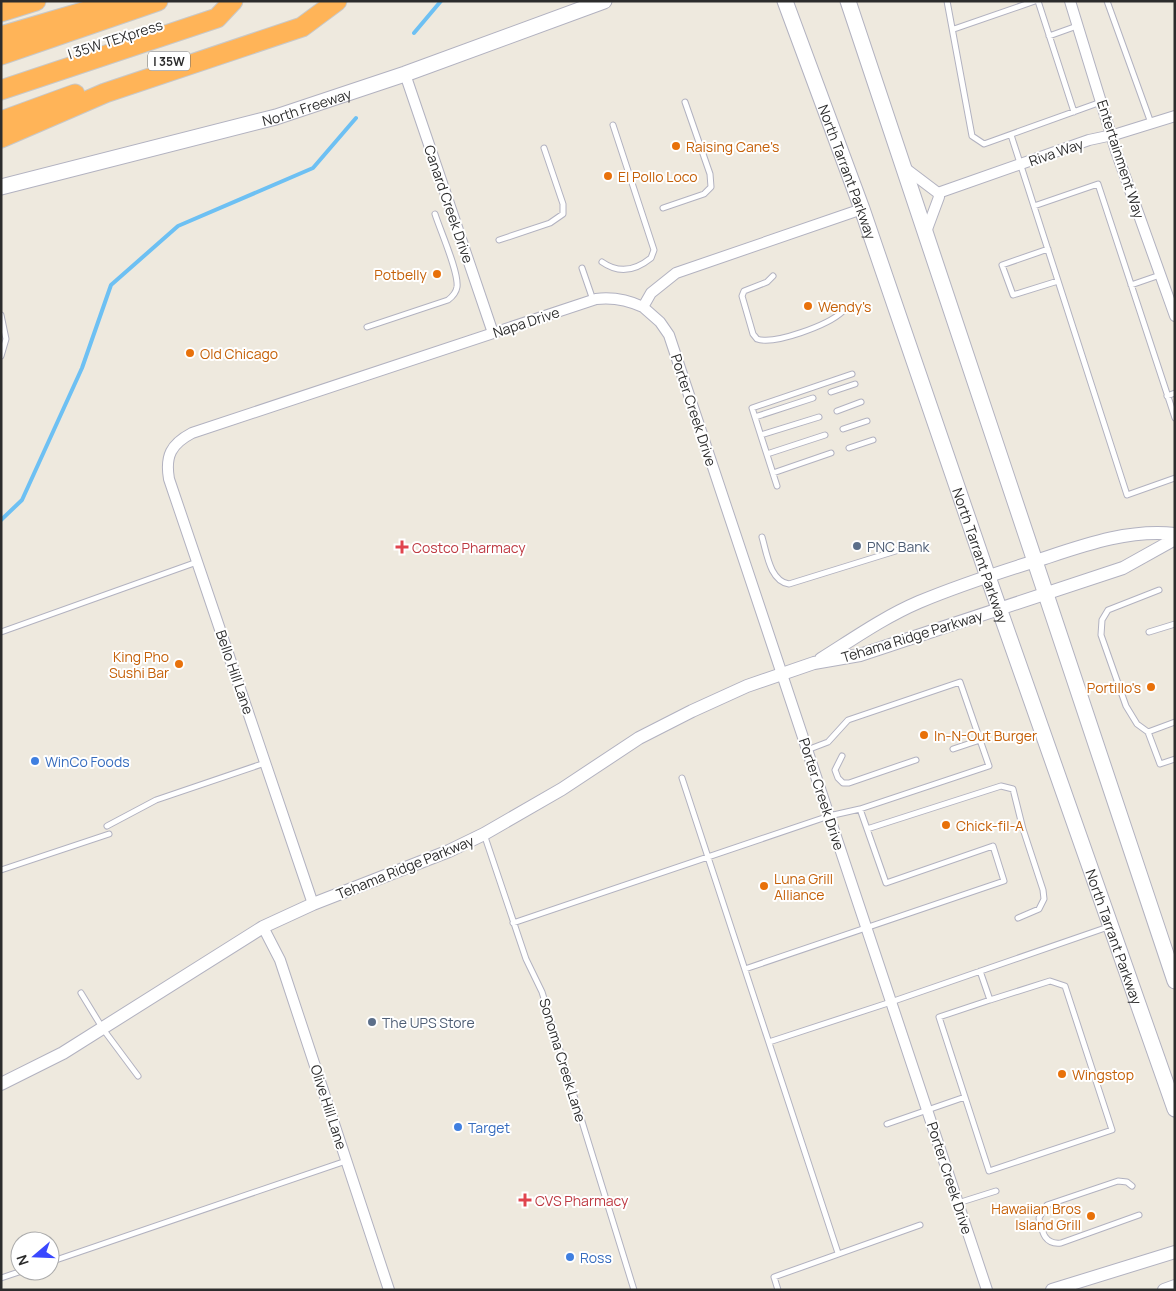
<svg xmlns="http://www.w3.org/2000/svg" width="1176" height="1291" font-family="Manrope,sans-serif">
<style>
.lines{fill:none;stroke-linecap:round;stroke-linejoin:round}
.stream{stroke:#6dc0f3;stroke-width:4}
.service-casing{stroke:#b2b2c0;stroke-width:7}
.minor-casing{stroke:#b2b2c0;stroke-width:12}
.tertiary-casing{stroke:#b2b2c0;stroke-width:14}
.secondary-casing{stroke:#b2b2c0;stroke-width:17}
.motorway-casing{stroke:#c8c8c8;stroke-width:21}
.service{stroke:#fff;stroke-width:5}
.minor{stroke:#fff;stroke-width:10}
.tertiary{stroke:#fff;stroke-width:12}
.secondary{stroke:#fff;stroke-width:15}
.motorway{stroke:#ffb458;stroke-width:19}
.food-dot{fill:#e8710a;stroke:#fff;stroke-width:2}
.service-dot{fill:#5c6f8a;stroke:#fff;stroke-width:2}
.health-dot{fill:#e0444e;stroke:#fff;stroke-width:2}
.shop-dot{fill:#3f7fe0;stroke:#fff;stroke-width:2}
.labels{text-anchor:middle;dominant-baseline:central;stroke-width:4;stroke-linejoin:round;paint-order:stroke}
.shield{fill:#fff;stroke:#6b6b6b;stroke-width:1}
.shield-label{font-size:12px;font-weight:bold;fill:#2c2c2c}
.street-label{font-size:14px;fill:#2c2c2c;stroke:#fff}
.food-label{font-size:14px;fill:#c56008;stroke:#fff;text-anchor:start}
.service-label{font-size:14px;fill:#4e5e75;stroke:#fff;text-anchor:start}
.health-label{font-size:14px;fill:#be3a42;stroke:#fff;text-anchor:start}
.shop-label{font-size:14px;fill:#366cbe;stroke:#fff;text-anchor:start}
</style>
<rect width="100%" height="100%" fill="#eee9de"/>
<g class="lines">
<path class="stream" d="M 414,33 L 441,1
M 1,520 L 22,500 L 82,368 L 111,285 L 178,226 L 313,168 L 356,118"/>
<defs>
<path id="service" d="M 947,1 L 972,136 L 984,144 L 1101,102
M 1038,1 L 1074,112
M 1107,1 L 1151,123
M 954,29 L 1035,1
M 1049,36 L 1077,26
M 1011,135 L 1127,495 L 1175,478
M 1034,206 L 1098,184 L 1175,418
M 663,208 L 704,194 L 711,187 L 710,174 L 685,102
M 499,240 L 550,223 L 563,214 L 563,204 L 544,148
M 1048,249 L 1002,265 L 1013,295 L 1058,281
M 602,262 C 619,274 635,271 651,258 L 654,250 L 613,125
M 582,268 L 593,300
M 773,276 L 767,282 L 744,291 L 742,296 L 753,334 L 757,339 C 775,345 828,325 842,312
M 1131,285 L 1160,275
M 1,315 L 6,339 L 1,356
M 367,327 L 448,300 C 452,297 456,293 457,287 C 459,272 440,230 435,214
M 831,392 L 855,384
M 1167,396 L 1175,393
M 837,411 L 861,402
M 755,417 L 813,398
M 843,429 L 867,421
M 761,435 L 819,417
M 849,448 L 873,440
M 767,454 L 825,435
M 773,473 L 831,453
M 777,486 L 752,408 L 852,374
M 762,537 C 767,554 770,581 789,584 L 902,549
M 1159,590 L 1108,610 L 1102,620 L 1101,635 L 1126,706 L 1137,724 L 1148,732 L 1160,764 L 1175,759
M 1,632 L 197,562
M 1149,632 L 1175,624
M 1148,732 L 1175,722
M 953,749 L 980,740
M 842,756 L 835,770 L 838,778 L 843,783 L 849,783 L 916,760
M 682,778 L 838,1253
M 107,826 L 156,800 L 265,763
M 867,829 L 1001,786 L 1013,789 L 1023,829 L 1043,890 L 1044,899 L 1039,909 L 1018,918
M 484,834 L 526,959 L 542,992 L 634,1290
M 1,870 L 109,834
M 513,923 L 829,816 L 860,809 L 989,766 L 960,682 L 848,720 L 828,742 L 807,750
M 745,969 L 1004,881 L 993,846 L 886,883 L 860,809
M 980,971 L 990,1000 L 939,1017 L 989,1171 L 1112,1130 L 1065,986 L 1050,981 L 990,1000
M 81,993 L 103,1029 L 138,1076
M 769,1042 L 891,1002 L 1108,927
M 887,1124 L 965,1097
M 1132,1186 L 1127,1182 L 1118,1181 L 1047,1205 L 1039,1218 C 1042,1231 1044,1245 1061,1243 L 1139,1215
M 958,1203 L 996,1191
M 50,1262 L 346,1161
M 1,1278 L 22,1271
M 778,1290 L 774,1277 L 920,1225"/>
<path id="minor" d="M 1070,1 L 1116,151 L 1175,316
M 405,74 L 493,333
M 905,168 L 938,193 L 939,197 L 926,232
M 938,193 L 1089,140 L 1117,134 L 1175,116
M 643,307 L 660,322 L 669,335 L 987,1290
M 313,904 L 169,479 C 165,456 171,444 192,433 L 596,299 C 612,297 628,300 643,307 L 651,293 L 676,273 L 862,209
M 263,927 L 280,960 L 389,1290"/>
<path id="tertiary" d="M 821,659 C 853,639 884,617 919,602 C 960,585 1003,571 1045,558 C 1087,544 1130,529 1175,534
M 1,1084 L 63,1053 L 263,927 L 313,904 L 449,851 L 484,834 L 562,789 L 639,738 L 692,711 L 747,686 L 814,663 L 860,655 L 1123,568 L 1175,539
M 1052,1290 L 1175,1252
M 1164,1290 L 1175,1286"/>
<g id="secondary">
<path id="s1" d="M 785,1 L 862,209 L 988,577 L 1175,1109"/>
<path d="M 848,1 L 1175,981"/>
<path id="s2" d="M 1,187 L 276,117 L 405,74 L 604,1"/>
</g>
<path id="motorway" d="M 1,12 L 36,1
M 1,36 L 120,1
M 1,55 L 158,1
M 1,90 L 217,18 L 233,1
M 1,121 L 75,94
M 1,138 L 105,93 L 302,27 L 337,1"/>
</defs>
<use href="#service" class="service-casing"/>
<use href="#minor" class="minor-casing"/>
<use href="#tertiary" class="tertiary-casing"/>
<use href="#secondary" class="secondary-casing"/>
<use href="#motorway" class="motorway-casing"/>
<use href="#service" class="service"/>
<use href="#minor" class="minor"/>
<use href="#tertiary" class="tertiary"/>
<use href="#secondary" class="secondary"/>
<use href="#motorway" class="motorway"/>
</g>
<g class="food-dot">
<circle cx="676" cy="146" r="5"/>
<circle cx="608" cy="176" r="5"/>
<circle cx="437" cy="274" r="5"/>
<circle cx="808" cy="306" r="5"/>
<circle cx="190" cy="353" r="5"/>
<circle cx="179" cy="664" r="5"/>
<circle cx="1151" cy="687" r="5"/>
<circle cx="924" cy="735" r="5"/>
<circle cx="946" cy="825" r="5"/>
<circle cx="764" cy="886" r="5"/>
<circle cx="1062" cy="1074" r="5"/>
<circle cx="1091" cy="1216" r="5"/>
</g>
<g class="service-dot">
<circle cx="857" cy="546" r="5"/>
<circle cx="372" cy="1022" r="5"/>
</g>
<g class="health-dot">
<path d="M399.5 539.5h5v5h5v5h-5v5h-5v-5h-5v-5h5z"/>
<path d="M522.5 1192.5h5v5h5v5h-5v5h-5v-5h-5v-5h5z"/>
</g>
<g class="shop-dot">
<circle cx="35" cy="761" r="5"/>
<circle cx="458" cy="1127" r="5"/>
<circle cx="570" cy="1257" r="5"/>
</g>
<g class="labels">
<rect class="shield" x="148" y="51.5" width="42" height="19" rx="4"/>
<g class="shield-label">
<text x="169" y="61">I 35W</text>
</g>
<g class="street-label">
<text transform="translate(115 39) rotate(-18)">I 35W TEXpress</text>
<text stroke="none"><textPath href="#s2" startOffset="316">North Freeway</textPath></text>
<text transform="translate(1056 152) rotate(-19)">Riva Way</text>
<text transform="translate(1121 159) rotate(72)">Entertainment Way</text>
<text stroke="none"><textPath href="#s1" startOffset="182">North Tarrant Parkway</textPath></text>
<text transform="translate(449 204) rotate(71)">Canard Creek Drive</text>
<text transform="translate(526 322) rotate(-18)">Napa Drive</text>
<text transform="translate(694 410) rotate(72)">Porter Creek Drive</text>
<text stroke="none"><textPath href="#s1" startOffset="588">North Tarrant Parkway</textPath></text>
<text transform="translate(912 636) rotate(-17)">Tehama Ridge Parkway</text>
<text transform="translate(235 672) rotate(71)">Bello Hill Lane</text>
<text transform="translate(822 794) rotate(72)">Porter Creek Drive</text>
<text transform="translate(405 867) rotate(-22)">Tehama Ridge Parkway</text>
<text stroke="none"><textPath href="#s1" startOffset="992">North Tarrant Parkway</textPath></text>
<text transform="translate(563 1060) rotate(73)">Sonoma Creek Lane</text>
<text transform="translate(329 1107) rotate(72)">Olive Hill Lane</text>
<text transform="translate(950 1178) rotate(72)">Porter Creek Drive</text>
</g>
<g class="food-label">
<text x="686" y="146">Raising Cane's</text>
<text x="618" y="176">El Pollo Loco</text>
<text x="427" y="274" text-anchor="end">Potbelly</text>
<text x="818" y="306">Wendy's</text>
<text x="200" y="353">Old Chicago</text>
<text x="169" y="656" text-anchor="end">King Pho<tspan x="169" dy="16">Sushi Bar</tspan></text>
<text x="1141" y="687" text-anchor="end">Portillo's</text>
<text x="934" y="735">In-N-Out Burger</text>
<text x="956" y="825">Chick-fil-A</text>
<text x="774" y="878">Luna Grill<tspan x="774" dy="16">Alliance</tspan></text>
<text x="1072" y="1074">Wingstop</text>
<text x="1081" y="1208" text-anchor="end">Hawaiian Bros<tspan x="1081" dy="16">Island Grill</tspan></text>
</g>
<g class="service-label">
<text x="867" y="546">PNC Bank</text>
<text x="382" y="1022">The UPS Store</text>
</g>
<g class="health-label">
<text x="412" y="547">Costco Pharmacy</text>
<text x="535" y="1200">CVS Pharmacy</text>
</g>
<g class="shop-label">
<text x="45" y="761">WinCo Foods</text>
<text x="468" y="1127">Target</text>
<text x="580" y="1257">Ross</text>
</g>
</g>
<rect width="1176" height="1291" fill="none" stroke="#2c2c2c" stroke-width="5"/>
<g transform="translate(35 1256) rotate(251)"><circle r="24" fill="#ffffff" stroke="#ababab"/>
<path d="M0-4L9 19L0 12L-9 19Z" fill="#3a48ff"/>
<text y="-8" font-size="14" font-weight="bold" text-anchor="middle" fill="#2c2c2c">N</text>
</g>
</svg>
